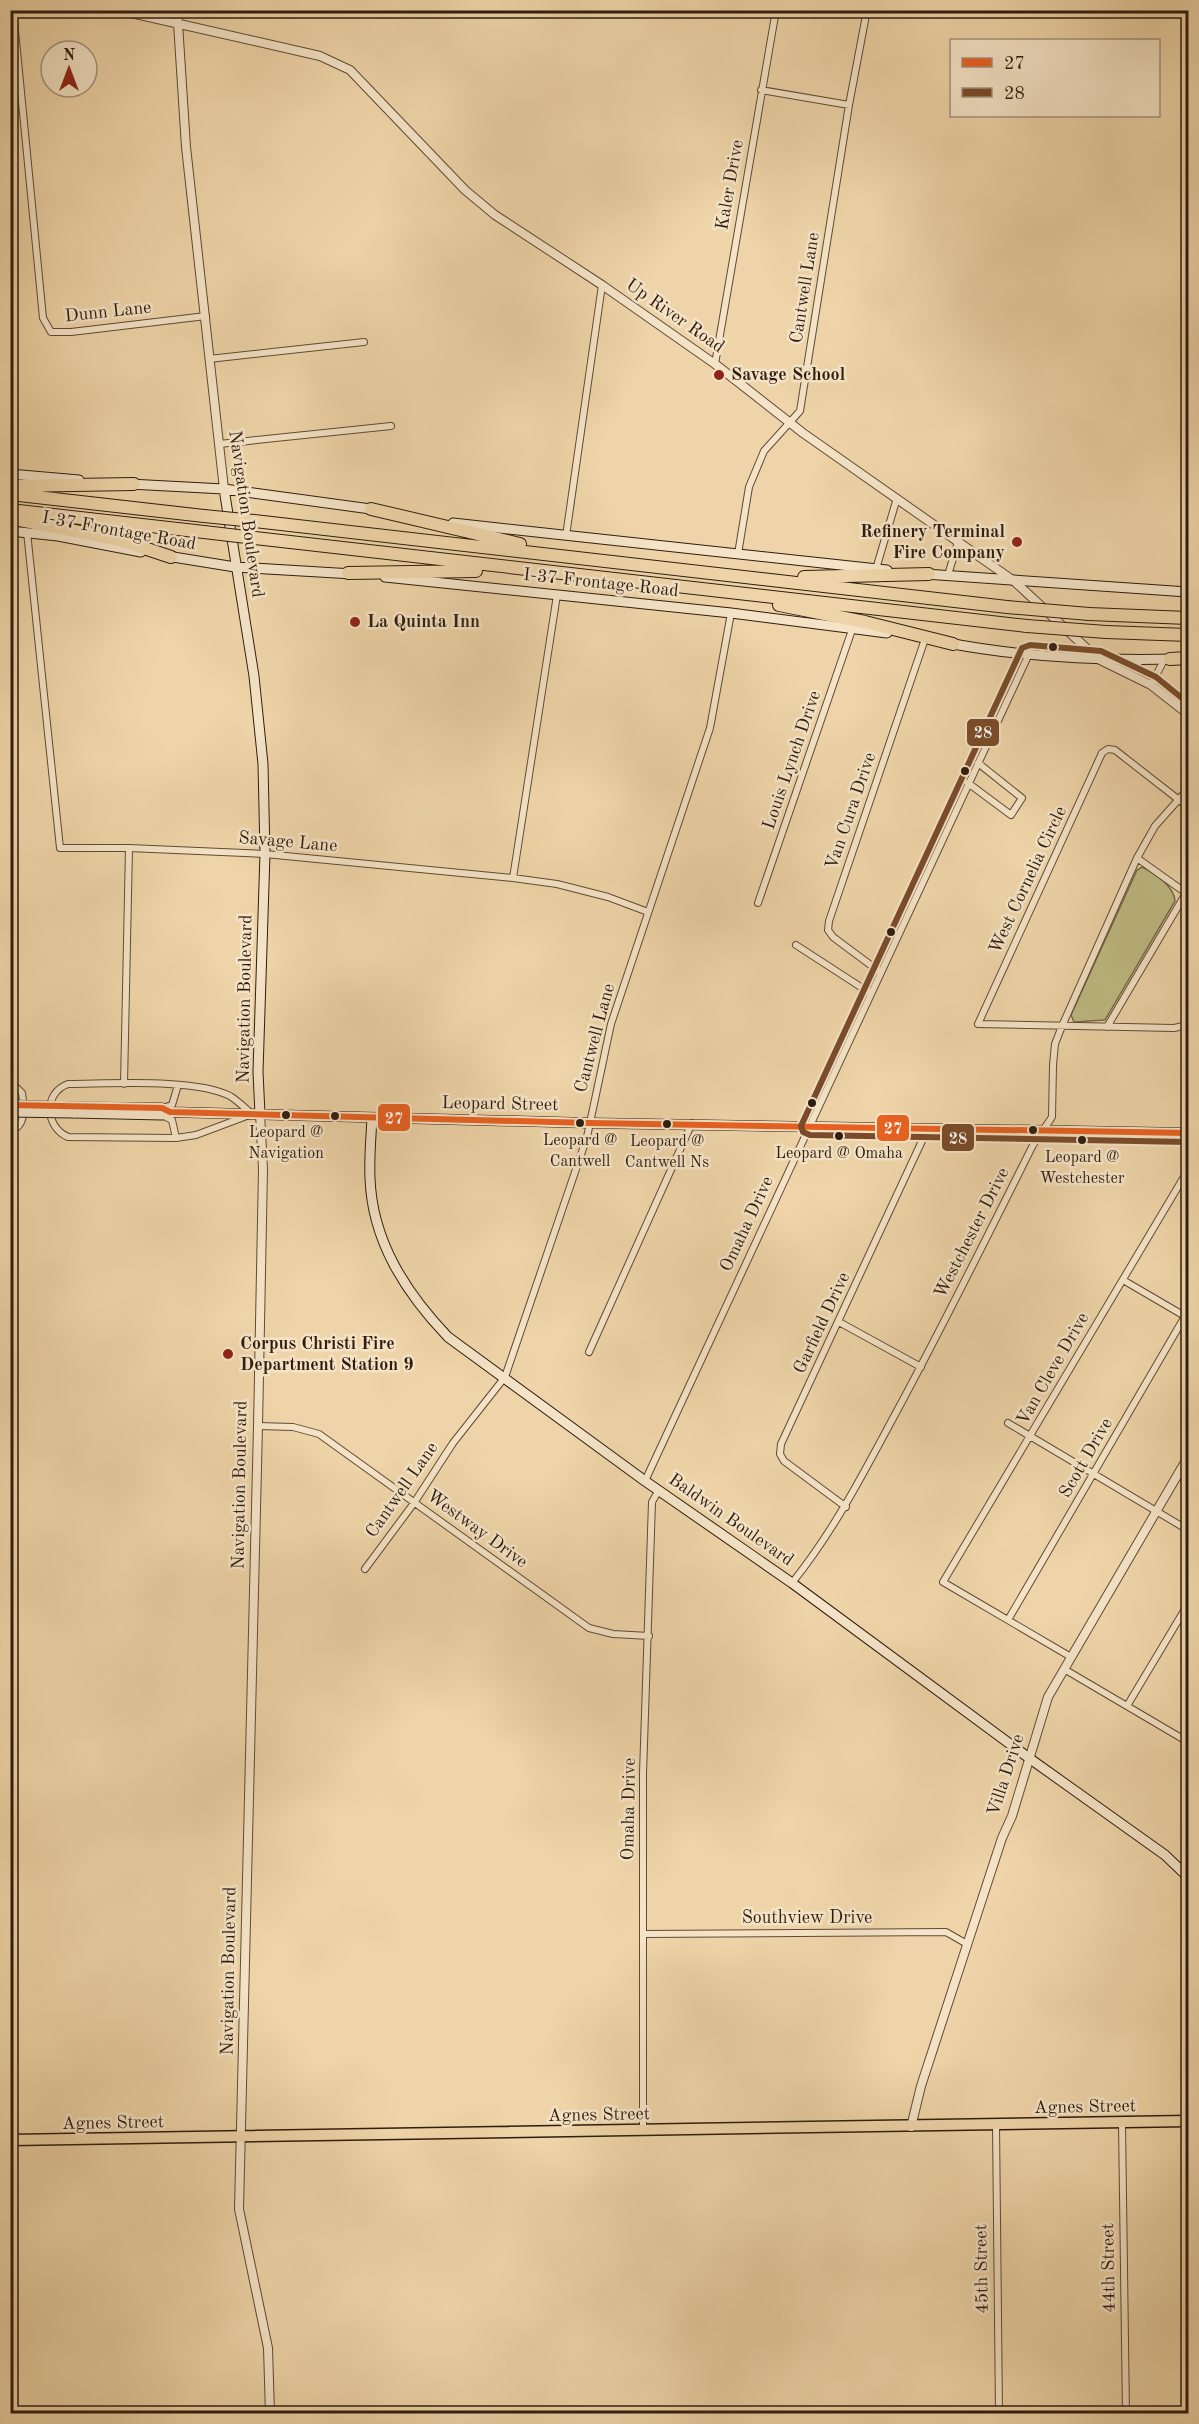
<svg xmlns="http://www.w3.org/2000/svg" width="1199" height="2424" font-family="'Old Standard TT',serif">
<style>
.green{fill:#bfbb83;stroke:#776c49;stroke-width:1.5}
.lines{fill:none;stroke-linecap:round;stroke-linejoin:round}
.minor-casing{stroke:#5f4a35;stroke-width:8}
.tertiary-casing{stroke:#5f4a35;stroke-width:10}
.secondary-casing{stroke:#2f1c0f;stroke-width:11}
.primary-casing{stroke:#2f1c0f;stroke-width:13}
.motorway-casing{stroke:#2f1c0f;stroke-width:14}
.minor{stroke:#f4e3c6;stroke-width:6}
.tertiary{stroke:#f4e3c6;stroke-width:8}
.secondary{stroke:#f4e3c6;stroke-width:9}
.primary{stroke:#eed4a8;stroke-width:10}
.motorway{stroke:#eed4a8;stroke-width:12}
.secondary-bridge-casing{stroke:#2f1c0f;stroke-width:11;stroke-linecap:butt}
.motorway-bridge-casing{stroke:#2f1c0f;stroke-width:14;stroke-linecap:butt}
.secondary-bridge{stroke:#f4e3c6;stroke-width:9}
.motorway-bridge{stroke:#eed4a8;stroke-width:12}
.bus-1-casing{stroke:#f4e3c6;stroke-width:10}
.bus-2-casing{stroke:#f4e3c6;stroke-width:10}
.bus-1{stroke:#e86121;stroke-width:6}
.bus-2{stroke:#7a4b2a;stroke-width:6}
.poi-dot{fill:#8f2418;stroke:#f4e3c6;stroke-width:2}
.bus-dot{fill:#2f1c0f;stroke:#f4e3c6;stroke-width:2}
.labels{text-anchor:middle;dominant-baseline:central;stroke-width:5;stroke-linejoin:round;paint-order:stroke}
.bus-label{font-size:16px;fill:#2f1c0f;stroke:#f4e3c6}
.street-label{font-size:18px;fill:#2f1c0f;stroke:#f4e3c6}
.poi-label{font-size:18px;font-weight:bold;fill:#2f1c0f;stroke:#f4e3c6;text-anchor:start}
.line-badge{stroke:#f4e3c6;stroke-width:2}
.badge-label{font-size:16px;text-anchor:middle;font-weight:bold;fill:#fff}
</style>
<rect width="100%" height="100%" fill="#eed4a8"/>
<filter id="stains"><feTurbulence type="fractalNoise" baseFrequency=".00333" numOctaves="4"/><feColorMatrix values="0 0 0 0 .2 0 0 0 0 .09 0 0 0 0 .02 0 0 0 .5 -.17"/></filter>
<radialGradient id="worn" r=".72"><stop offset=".6" stop-color="#630" stop-opacity="0"/><stop offset="1" stop-color="#630" stop-opacity=".3"/></radialGradient>
<path class="green" d="M 1142,867 C 1155,873 1174,886 1175,901 L 1105,1020 L 1074,1022 L 1071,1015 L 1137,870 Z"/>
<g class="lines">
<defs>
<path id="minor" d="M 13,10 L 43,318 L 51,332 L 71,332 L 206,316
M 178,23 L 180,10
M 761,90 L 849,105
M 209,359 L 364,342
M 715,364 L 776,10
M 219,444 L 391,426
M 27,532 L 60,848 L 129,848 L 265,854 L 513,878 L 557,884 L 608,897 L 648,912
M 566,536 L 602,285
M 738,554 L 749,487 L 764,451 L 800,411 L 849,105 L 867,10
M 876,569 L 897,498
M 948,575 L 958,542
M 1151,685 L 1164,660
M 968,783 L 1011,815 L 1022,798 L 978,763
M 1188,807 L 1115,750 L 1108,749 L 1102,753 L 978,1024 L 1174,1028 L 1188,1025
M 513,878 L 557,595
M 758,903 L 853,627
M 796,945 L 870,993
M 880,972 L 833,937 L 828,930 L 829,921 L 925,639
M 1107,1027 L 1186,893 L 1137,858
M 68,1084 C 109,1084 196,1078 230,1096 C 238,1101 245,1108 252,1114 L 196,1135 L 176,1138 L 68,1137 C 45,1127 43,1093 68,1084 Z
M 124,1084 L 129,848
M 10,1086 L 15,1086 L 22,1093 C 24,1107 27,1126 10,1131
M 162,1108 L 172,1105 L 178,1085
M 162,1115 L 172,1120 L 176,1138
M 1123,1280 L 1188,1318
M 839,1322 L 921,1367
M 589,1352 L 692,1123
M 1008,1423 L 1188,1530
M 258,1426 L 293,1427 L 319,1434 L 589,1628 L 613,1634 L 649,1636
M 645,1481 L 1029,654
M 846,1507 L 784,1461 L 780,1454 L 781,1444 L 928,1128
M 365,1569 L 414,1503 L 453,1443 L 505,1377 L 587,1137 L 611,1024 L 710,728 L 731,613
M 792,1583 C 836,1528 865,1470 898,1409 C 945,1322 989,1233 1033,1145 L 1052,1117 L 1053,1065 L 1055,1044 L 1062,1026 L 1137,858 L 1155,826 L 1188,789
M 1008,1620 L 1188,1311
M 1071,1657 L 943,1582 L 1188,1170
M 1064,1669 L 1188,1742
M 1127,1706 L 1188,1604
M 643,1934 L 946,1932 L 967,1944
M 1122,2123 L 1126,2414
M 996,2124 L 999,2414
M 643,2130 L 643,1774 L 652,1502 L 659,1490"/>
<path id="tertiary" d="M 118,10 L 320,56 L 350,70 L 465,190 L 495,215 L 602,285 L 715,364 L 803,433 L 1014,581 L 1098,659 L 1151,685 L 1188,714
M 178,23 L 186,147 L 224,489
M 260,1114 L 263,1169 L 258,1426 L 239,2209 L 268,2348 L 270,2414
M 911,2127 L 921,2086 L 1002,1838 L 1012,1816 L 1048,1697 L 1188,1457"/>
<path id="secondary" d="M 10,474 L 79,480
M 129,484 L 224,489 L 378,510
M 224,489 L 254,676 L 263,764 L 265,854 L 258,1072 L 260,1114
M 453,523 L 887,570
M 10,531 L 58,536 L 141,552
M 167,556 L 235,567 L 353,574
M 925,574 L 1188,592
M 385,577 L 731,613 L 887,633
M 948,643 C 1022,657 1100,661 1176,659
M 73,1107 L 162,1108 L 170,1112 L 590,1123 L 1188,1133
M 73,1113 L 162,1115 L 170,1112
M 372,1118 C 371,1138 369,1158 370,1178 C 372,1241 406,1293 448,1337 L 645,1481 L 792,1583 L 1029,1758 L 1165,1855 L 1188,1877"/>
<path id="primary" d="M 10,2140 L 1188,2121"/>
<path id="motorway" d="M 10,486 L 134,484
M 10,494 L 204,516
M 371,509 L 520,544
M 10,510 L 204,532
M 10,518 L 120,540 L 171,557
M 254,521 L 1007,607
M 255,538 L 1027,626
M 348,573 L 476,571
M 804,577 L 929,574
M 779,605 L 865,622 L 953,644
M 1089,614 L 1188,618
M 1106,632 L 1188,635
M 1170,659 L 1188,658"/>
</defs>
<use href="#minor" class="minor-casing"/>
<use href="#tertiary" class="tertiary-casing"/>
<use href="#secondary" class="secondary-casing"/>
<use href="#primary" class="primary-casing"/>
<use href="#motorway" class="motorway-casing"/>
<use href="#minor" class="minor"/>
<use href="#tertiary" class="tertiary"/>
<use href="#secondary" class="secondary"/>
<use href="#primary" class="primary"/>
<use href="#motorway" class="motorway"/>
<defs>
<path id="secondary-bridge" d="M 10,1105 L 73,1107
M 10,1112 L 73,1113"/>
<path id="motorway-bridge" d="M 204,516 L 254,521
M 204,532 L 255,538
M 1007,607 L 1089,614
M 1027,626 L 1106,632"/>
</defs>
<use href="#secondary-bridge" class="secondary-bridge-casing"/>
<use href="#motorway-bridge" class="motorway-bridge-casing"/>
<use href="#secondary-bridge" class="secondary-bridge"/>
<use href="#motorway-bridge" class="motorway-bridge"/>
<defs>
<path id="bus-1" d="M 10,1105 L 162,1108 L 170,1112 L 590,1123 L 1188,1133"/>
<path id="bus-2" d="M 1188,1142 L 810,1135 L 803,1132 L 801,1126 L 1022,648 L 1030,645 L 1101,651 L 1156,677 L 1188,703"/>
</defs>
<use href="#bus-1" class="bus-1-casing"/>
<use href="#bus-2" class="bus-2-casing"/>
<use href="#bus-1" class="bus-1"/>
<use href="#bus-2" class="bus-2"/>
</g>
<g class="poi-dot">
<circle cx="719" cy="375" r="6"/>
<circle cx="1017" cy="542" r="6"/>
<circle cx="355" cy="622" r="6"/>
<circle cx="228" cy="1354" r="6"/>
</g>
<g class="bus-dot">
<circle cx="1053" cy="647" r="5"/>
<circle cx="965" cy="771" r="5"/>
<circle cx="891" cy="932" r="5"/>
<circle cx="812" cy="1103" r="5"/>
<circle cx="286" cy="1115" r="5"/>
<circle cx="335" cy="1116" r="5"/>
<circle cx="580" cy="1123" r="5"/>
<circle cx="667" cy="1124" r="5"/>
<circle cx="1033" cy="1130" r="5"/>
<circle cx="839" cy="1136" r="5"/>
<circle cx="1082" cy="1140" r="5"/>
</g>
<g class="labels">
<g class="bus-label">
<text x="286" y="1133">Leopard @<tspan x="286" dy="21">Navigation</tspan></text>
<text x="580" y="1141">Leopard @<tspan x="580" dy="21">Cantwell</tspan></text>
<text x="667" y="1142">Leopard @<tspan x="667" dy="21">Cantwell Ns</tspan></text>
<text x="839" y="1154">Leopard @ Omaha</text>
<text x="1082" y="1158">Leopard @<tspan x="1082" dy="21">Westchester</tspan></text>
</g>
<g class="street-label">
<text transform="translate(730 185) rotate(-80)">Kaler Drive</text>
<text transform="translate(805 288) rotate(-81)">Cantwell Lane</text>
<text transform="translate(108 312) rotate(-6)">Dunn Lane</text>
<text transform="translate(675 316) rotate(35)">Up River Road</text>
<text transform="translate(246 514) rotate(82)">Navigation Boulevard</text>
<text transform="translate(119 531) rotate(10)">I-37 Frontage Road</text>
<text transform="translate(601 583) rotate(6)">I-37 Frontage Road</text>
<text transform="translate(792 760) rotate(-71)">Louis Lynch Drive</text>
<text transform="translate(851 811) rotate(-71)">Van Cura Drive</text>
<text transform="translate(288 842) rotate(5)">Savage Lane</text>
<text transform="translate(1028 880) rotate(-65)">West Cornelia Circle</text>
<text transform="translate(245 999) rotate(-89)">Navigation Boulevard</text>
<text transform="translate(595 1038) rotate(-75)">Cantwell Lane</text>
<text transform="translate(500 1104) rotate(1)">Leopard Street</text>
<text transform="translate(747 1224) rotate(-65)">Omaha Drive</text>
<text transform="translate(972 1233) rotate(-63)">Westchester Drive</text>
<text transform="translate(822 1323) rotate(-65)">Garfield Drive</text>
<text transform="translate(1053 1369) rotate(-60)">Van Cleve Drive</text>
<text transform="translate(1086 1458) rotate(-60)">Scott Drive</text>
<text transform="translate(240 1485) rotate(-89)">Navigation Boulevard</text>
<text transform="translate(402 1490) rotate(-55)">Cantwell Lane</text>
<text transform="translate(731 1520) rotate(35)">Baldwin Boulevard</text>
<text transform="translate(477 1529) rotate(36)">Westway Drive</text>
<text transform="translate(1006 1775) rotate(-72)">Villa Drive</text>
<text transform="translate(629 1809) rotate(-89)">Omaha Drive</text>
<text x="807" y="1918">Southview Drive</text>
<text transform="translate(229 1971) rotate(-89)">Navigation Boulevard</text>
<text transform="translate(1085 2107) rotate(-1)">Agnes Street</text>
<text transform="translate(599 2115) rotate(-1)">Agnes Street</text>
<text transform="translate(113 2123) rotate(-1)">Agnes Street</text>
<text transform="translate(1109 2268) rotate(-91)">44th Street</text>
<text transform="translate(982 2269) rotate(-91)">45th Street</text>
</g>
<g class="poi-label">
<text x="731" y="375">Savage School</text>
<text x="1005" y="532" text-anchor="end">Refinery Terminal<tspan x="1005" dy="21">Fire Company</tspan></text>
<text x="367" y="622">La Quinta Inn</text>
<text x="240" y="1344">Corpus Christi Fire<tspan x="240" dy="21">Department Station 9</tspan></text>
</g>
</g>
<g class="line-badge">
<rect x="966" y="718" width="34" height="29" rx="6" fill="#7a4b2a"/>
<rect x="377" y="1103" width="34" height="29" rx="6" fill="#e86121"/>
<rect x="876" y="1114" width="34" height="28" rx="6" fill="#e86121"/>
<rect x="941" y="1123" width="34" height="29" rx="6" fill="#7a4b2a"/>
</g>
<g class="badge-label">
<text x="983" y="738">28</text>
<text x="394" y="1124">27</text>
<text x="893" y="1134">27</text>
<text x="958" y="1144">28</text>
</g>
<rect width="1199" height="2424" fill="none" stroke="#eed4a8" stroke-width="36"/>
<rect x="12" y="12" width="1175" height="2400" fill="none" stroke="#2f1c0f" stroke-width="3"/>
<rect x="18" y="18" width="1163" height="2388" fill="none" stroke="#2f1c0f" stroke-width="1.5"/>
<rect x="950" y="39" width="210" height="78" fill="#f4e3c6" stroke="#a5937d" stroke-width="1.5"/>
<rect x="962" y="58" width="30" height="9" fill="#e86121" stroke="#a5937d" stroke-width="1.5"/>
<text x="1004" y="69" font-size="18" fill="#2f1c0f">27</text>
<rect x="962" y="88" width="30" height="9" fill="#7a4b2a" stroke="#a5937d" stroke-width="1.5"/>
<text x="1004" y="99" font-size="18" fill="#2f1c0f">28</text>
<g transform="translate(69 69)"><circle r="28" fill="#f4e3c6" stroke="#a5937d" stroke-width="1.5"/>
<path d="M0-4.5L10 22L0 15L-10 22Z" fill="#8f2418"/>
<text y="-9" font-size="16" font-weight="bold" text-anchor="middle" fill="#2f1c0f">N</text>
</g>
<rect width="100%" height="100%" filter="url(#stains)"/>
<rect width="100%" height="100%" fill="url(#worn)"/>
</svg>
